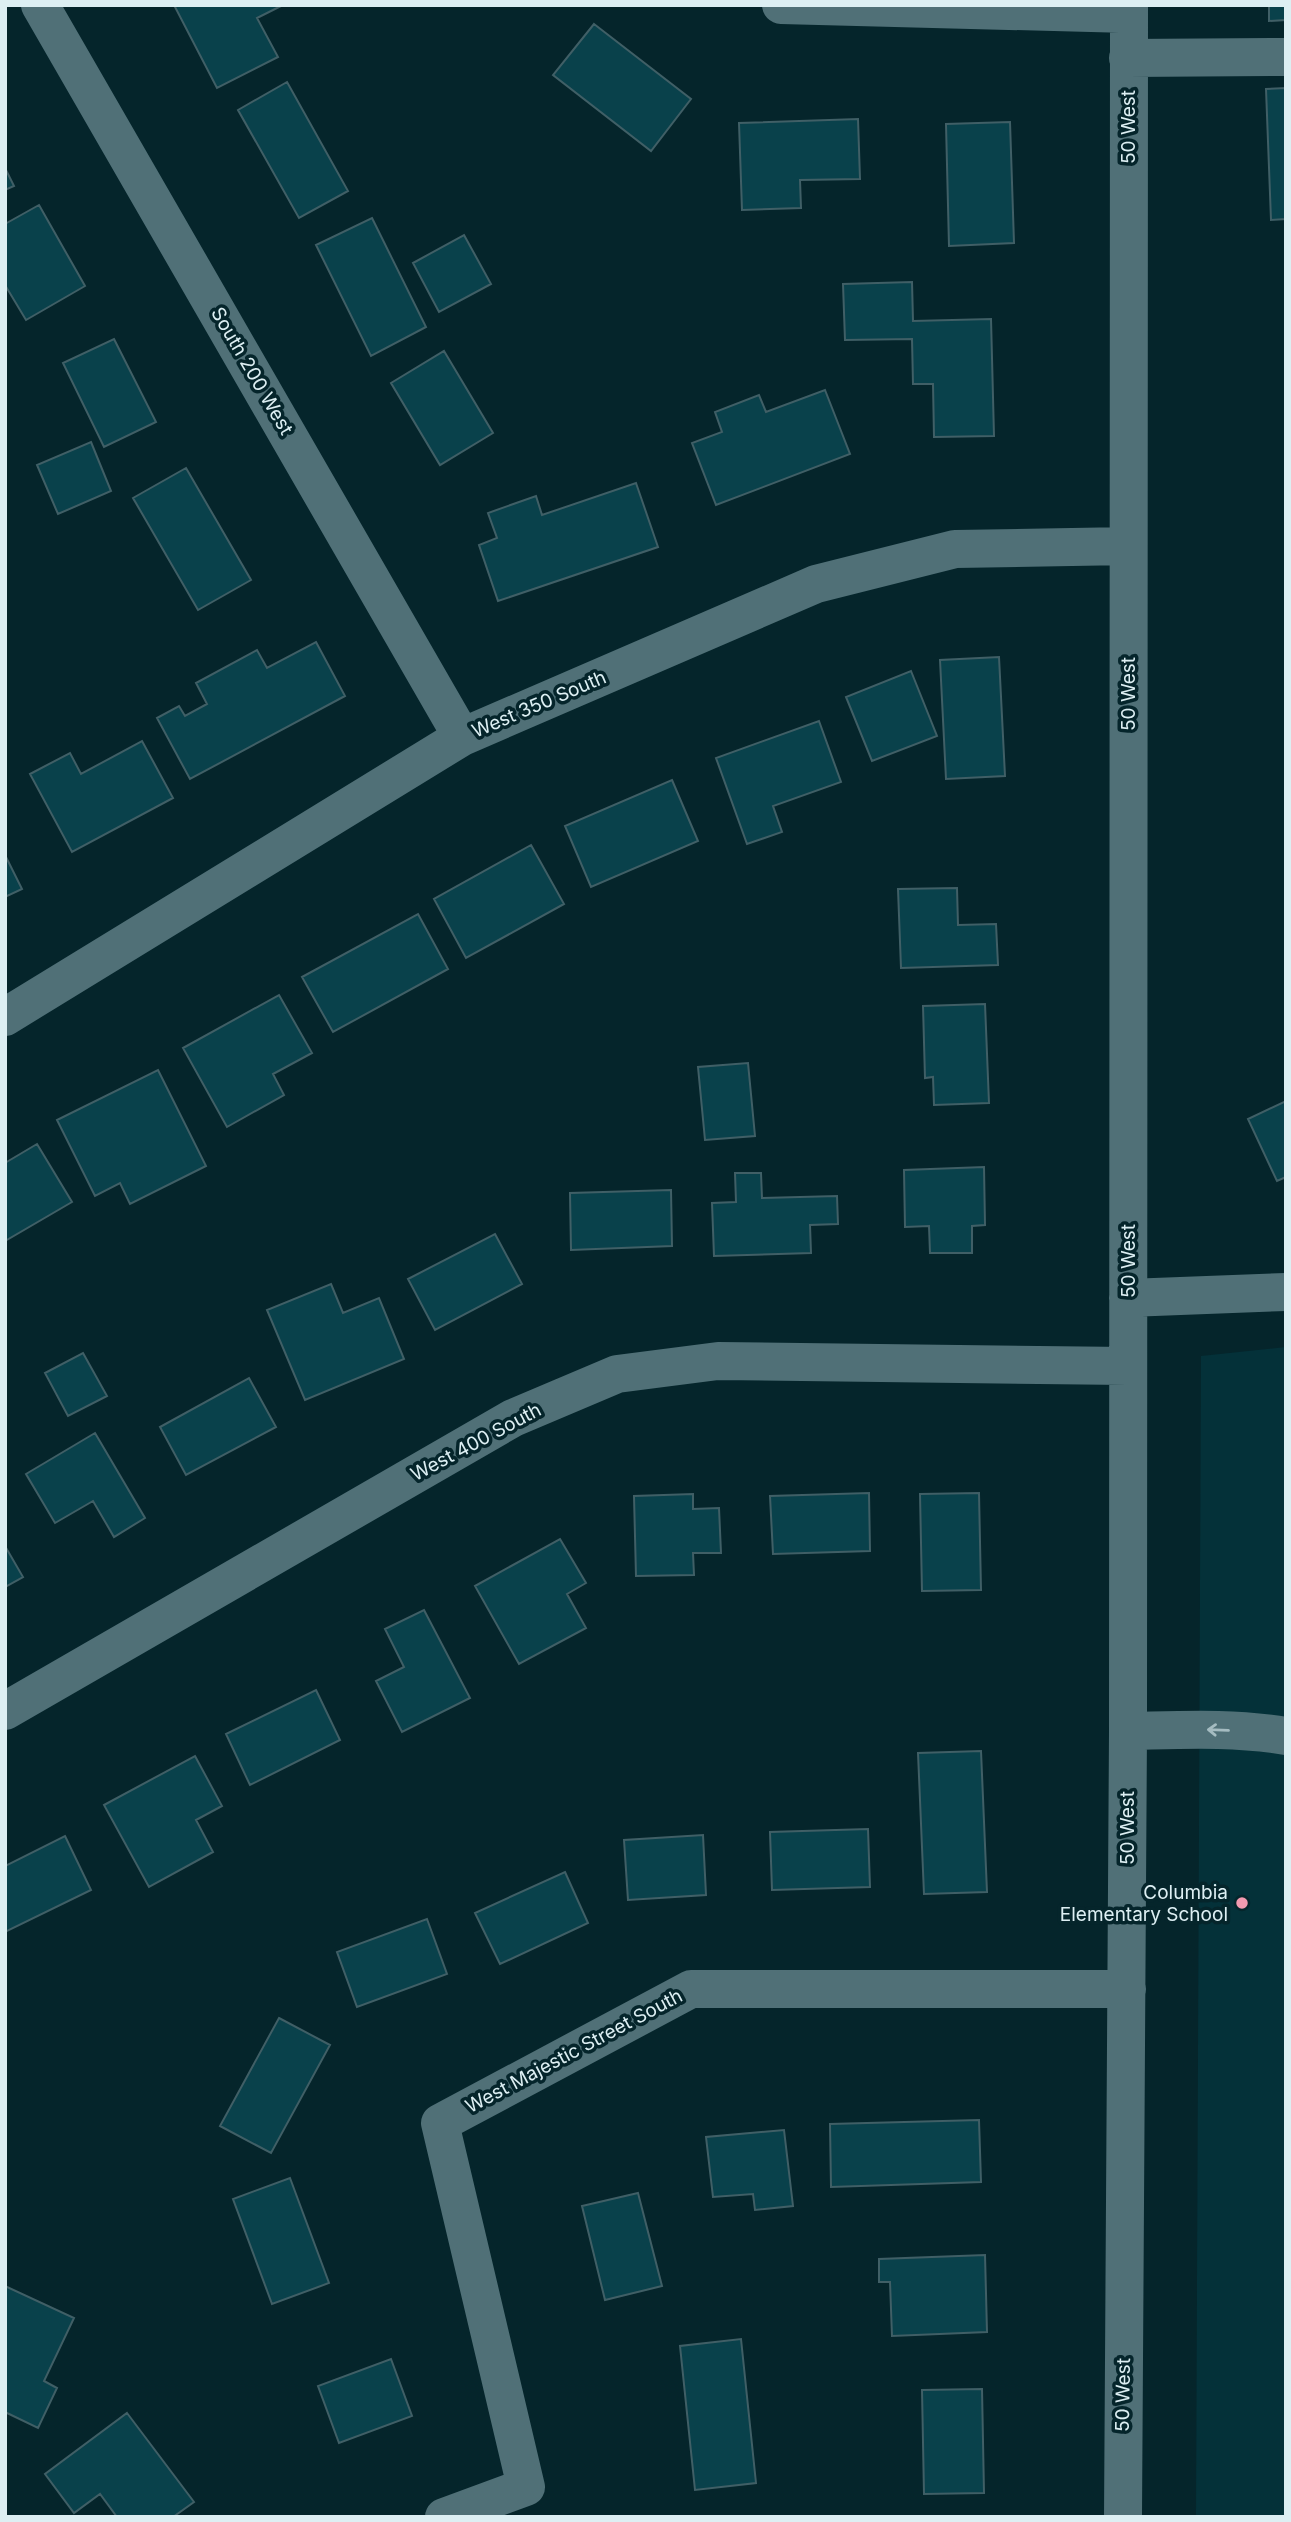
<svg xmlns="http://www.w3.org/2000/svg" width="1291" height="2522" font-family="Inter,sans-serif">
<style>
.built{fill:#043139}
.building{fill:#09414b;stroke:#405f66;stroke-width:2}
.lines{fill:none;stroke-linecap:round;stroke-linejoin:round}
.minor{stroke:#507077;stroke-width:38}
.oneway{stroke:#a5bcc1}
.poi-dot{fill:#f29ab0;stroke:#05252b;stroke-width:2.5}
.labels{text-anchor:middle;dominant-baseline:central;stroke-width:7;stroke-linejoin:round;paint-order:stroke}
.street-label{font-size:19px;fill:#ddeff3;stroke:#05252b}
.poi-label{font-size:19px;fill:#ddeff3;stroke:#05252b;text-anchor:end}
</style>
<rect width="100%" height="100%" fill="#05252b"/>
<path class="built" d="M 1286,1347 L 1286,2517 L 1196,2517 L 1201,1356 Z"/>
<path class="building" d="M 174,5 L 283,5 L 257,18 L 278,57 L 217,88 Z
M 1269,5 L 1286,5 L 1286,20 L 1269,21 Z
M 594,24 L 691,99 L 651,151 L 553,75 Z
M 287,82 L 348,191 L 299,218 L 238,110 Z
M 1286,88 L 1286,219 L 1271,220 L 1266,89 Z
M 858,119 L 860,179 L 800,180 L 801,208 L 742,210 L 739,123 Z
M 1010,122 L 1014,243 L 949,246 L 946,124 Z
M 5,168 L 14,186 L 5,190 Z
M 39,205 L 85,286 L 26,320 L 5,285 L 5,224 Z
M 372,218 L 426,327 L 371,356 L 316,245 Z
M 464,235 L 491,284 L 439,312 L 413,263 Z
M 912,282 L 913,321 L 991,319 L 994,436 L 934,437 L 933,384 L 913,384 L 912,339 L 845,340 L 843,284 Z
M 114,339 L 156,422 L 104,447 L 63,363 Z
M 444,351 L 493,433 L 440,465 L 391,383 Z
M 825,390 L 850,454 L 716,505 L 692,443 L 722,432 L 715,412 L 759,395 L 766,412 Z
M 91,442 L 111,491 L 58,514 L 37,465 Z
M 186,468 L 251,580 L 198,610 L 133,498 Z
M 636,483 L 658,547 L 498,601 L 479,545 L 497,538 L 488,513 L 536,496 L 542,515 Z
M 316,642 L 345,696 L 190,779 L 157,718 L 179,706 L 185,716 L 207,704 L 196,683 L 257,650 L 267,668 Z
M 999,657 L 1005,776 L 946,779 L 940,660 Z
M 911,671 L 937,736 L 872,761 L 846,697 Z
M 819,721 L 841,782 L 773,806 L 782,832 L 747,844 L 716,758 Z
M 142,741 L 173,798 L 72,852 L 30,774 L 70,753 L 81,774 Z
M 672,780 L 698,841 L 591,887 L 565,826 Z
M 531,845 L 564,904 L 466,958 L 434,899 Z
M 5,855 L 22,889 L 5,897 Z
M 957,888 L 958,925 L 996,924 L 998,965 L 901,968 L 898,889 Z
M 418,914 L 448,969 L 333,1032 L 302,977 Z
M 279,995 L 312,1053 L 273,1074 L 284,1095 L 227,1127 L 183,1048 Z
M 985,1004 L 989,1103 L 934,1105 L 933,1077 L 925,1078 L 923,1006 Z
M 748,1063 L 755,1136 L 705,1140 L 698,1067 Z
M 158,1070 L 206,1166 L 130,1204 L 120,1183 L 95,1196 L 57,1120 Z
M 1286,1101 L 1286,1177 L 1277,1181 L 1248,1119 Z
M 37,1144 L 72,1202 L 5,1241 L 5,1163 Z
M 984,1167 L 985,1225 L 972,1226 L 972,1253 L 930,1253 L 929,1226 L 905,1227 L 904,1170 Z
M 735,1173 L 761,1173 L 762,1198 L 837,1196 L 838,1224 L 810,1225 L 811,1253 L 714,1256 L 712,1203 L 736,1202 Z
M 671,1190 L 672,1246 L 571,1250 L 570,1193 Z
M 495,1234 L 522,1284 L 435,1330 L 408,1279 Z
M 331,1284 L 343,1313 L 379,1298 L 404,1359 L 305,1400 L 267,1310 Z
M 83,1353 L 107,1396 L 68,1416 L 45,1373 Z
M 249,1378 L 276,1427 L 186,1475 L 160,1427 Z
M 95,1433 L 145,1518 L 114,1537 L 93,1501 L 55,1523 L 26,1474 Z
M 869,1493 L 870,1551 L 773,1554 L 770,1496 Z
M 979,1493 L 981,1590 L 922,1591 L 920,1494 Z
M 693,1494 L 693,1509 L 719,1508 L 721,1553 L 693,1553 L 694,1575 L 636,1576 L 634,1496 Z
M 560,1539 L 586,1583 L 567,1594 L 586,1628 L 519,1664 L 475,1586 Z
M 5,1546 L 23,1577 L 5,1587 Z
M 424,1610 L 470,1698 L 402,1732 L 376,1681 L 404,1667 L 385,1629 Z
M 316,1690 L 340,1740 L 250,1785 L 226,1734 Z
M 981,1751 L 987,1892 L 924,1894 L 918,1753 Z
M 195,1756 L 222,1806 L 196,1820 L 213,1852 L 149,1887 L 104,1805 Z
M 868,1829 L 870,1887 L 772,1890 L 770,1832 Z
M 703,1835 L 706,1895 L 628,1900 L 624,1840 Z
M 65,1836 L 91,1890 L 5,1932 L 5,1866 Z
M 565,1872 L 588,1923 L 500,1964 L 475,1913 Z
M 427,1919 L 447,1974 L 357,2007 L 337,1952 Z
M 279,2018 L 330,2045 L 271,2153 L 220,2126 Z
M 979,2120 L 981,2182 L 831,2187 L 830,2124 Z
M 784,2130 L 793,2206 L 755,2210 L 753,2194 L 713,2197 L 706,2137 Z
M 290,2178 L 329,2283 L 272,2304 L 233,2199 Z
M 638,2193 L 662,2286 L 605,2300 L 582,2206 Z
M 985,2255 L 987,2332 L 892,2336 L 890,2282 L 879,2282 L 879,2259 Z
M 5,2286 L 74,2318 L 44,2381 L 57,2388 L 38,2428 L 5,2412 Z
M 741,2339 L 756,2483 L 695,2490 L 680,2346 Z
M 391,2359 L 412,2416 L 339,2443 L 318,2386 Z
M 982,2389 L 984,2493 L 924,2494 L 922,2390 Z
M 127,2413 L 194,2502 L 173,2517 L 117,2517 L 100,2494 L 74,2513 L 45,2474 Z"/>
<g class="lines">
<path class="minor" d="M 40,5 L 462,737
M 781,5 L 1129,14
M 1128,58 L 1286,57
M 5,1017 L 462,737 L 816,584 L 955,549 L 1128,546
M 1128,1298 L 1286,1292
M 5,1711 L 513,1418 L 617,1374 L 718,1361 L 1127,1366
M 1128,1731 C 1181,1730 1233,1727 1286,1736
M 444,2517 L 526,2487 L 440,2123 L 691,1989 L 1127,1989
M 1123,2517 L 1128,1731 L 1129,5"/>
</g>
<defs><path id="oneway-shaft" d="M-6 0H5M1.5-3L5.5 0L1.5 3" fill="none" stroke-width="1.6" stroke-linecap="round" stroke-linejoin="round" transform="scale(1.75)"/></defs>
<use class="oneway" href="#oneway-shaft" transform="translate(1218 1730) rotate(-178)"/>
<circle class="poi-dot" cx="1242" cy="1903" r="7"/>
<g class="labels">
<g class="street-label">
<text transform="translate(1128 127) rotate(-90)">50 West</text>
<text transform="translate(252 371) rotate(60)">South 200 West</text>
<text transform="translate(1128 694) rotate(-90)">50 West</text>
<text transform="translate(539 704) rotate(-23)">West 350 South</text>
<text transform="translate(1128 1261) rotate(-90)">50 West</text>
<text transform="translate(476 1442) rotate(-28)">West 400 South</text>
<text transform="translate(1127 1828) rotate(-90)">50 West</text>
<text transform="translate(574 2051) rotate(-28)">West Majestic Street South</text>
<text transform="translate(1123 2395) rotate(-89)">50 West</text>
</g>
<g class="poi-label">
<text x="1228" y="1892">Columbia<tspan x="1228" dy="22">Elementary School</tspan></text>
</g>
</g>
<rect width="1291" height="2522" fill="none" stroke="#ddeff3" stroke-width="14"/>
</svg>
